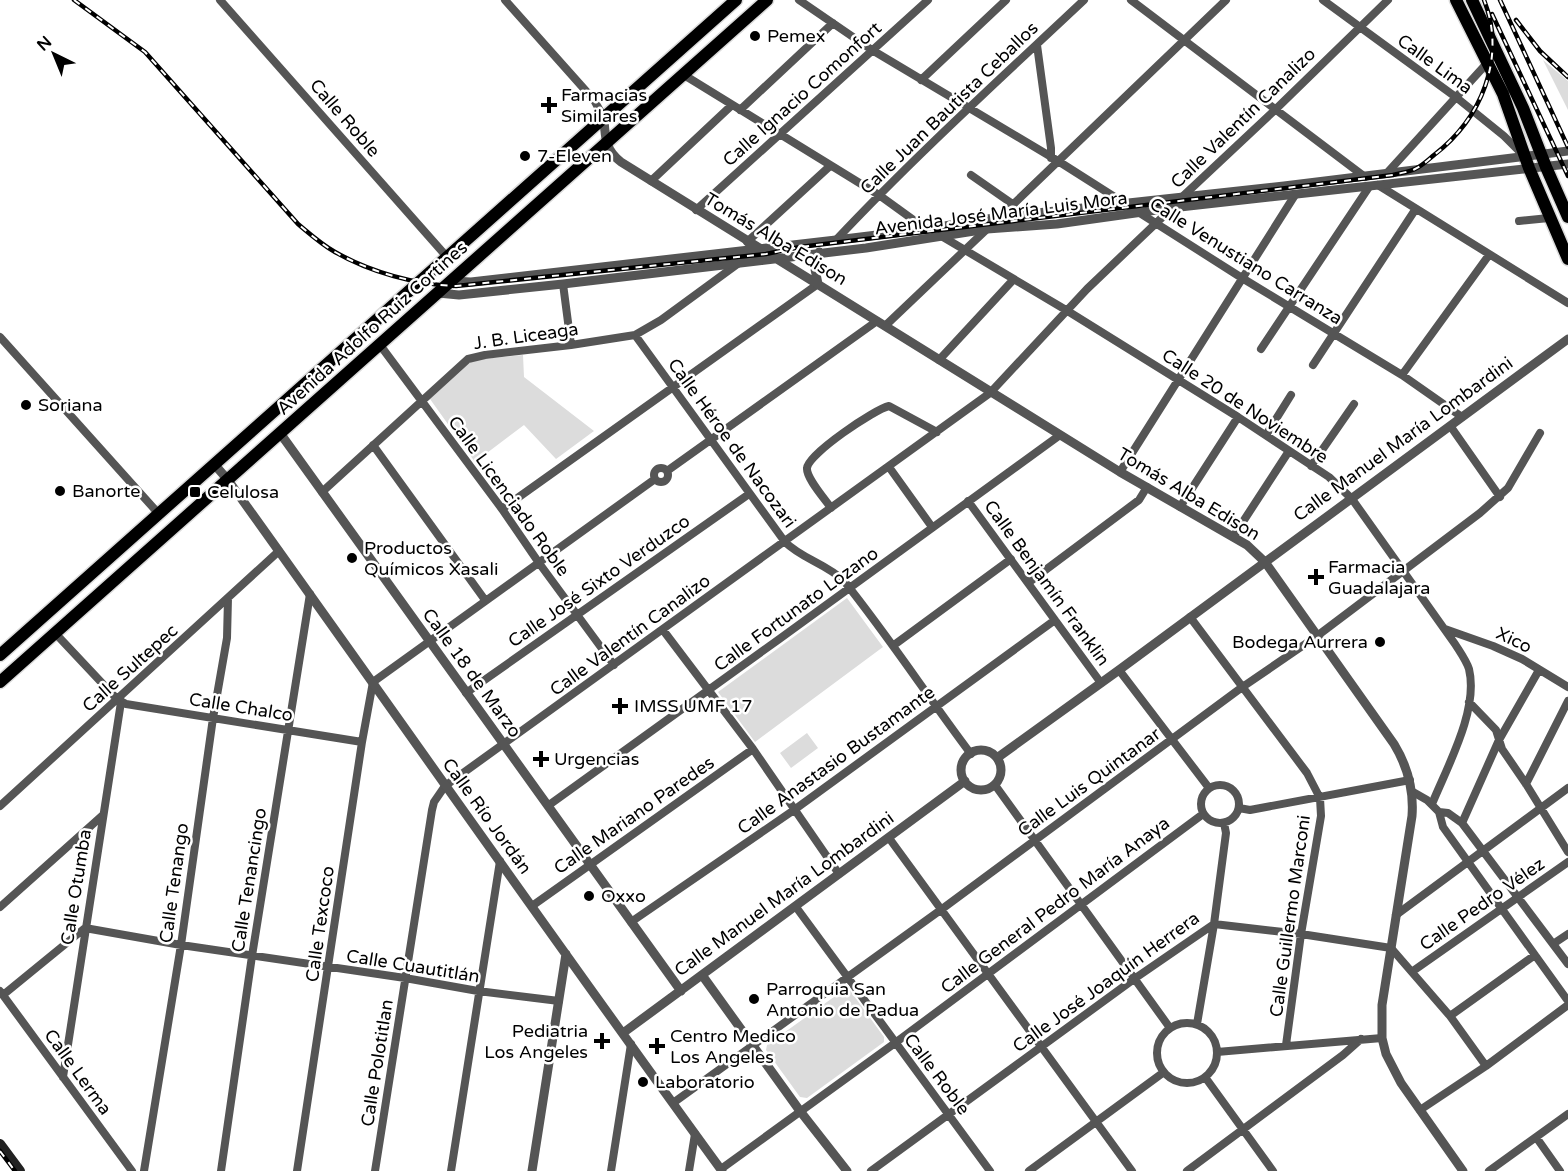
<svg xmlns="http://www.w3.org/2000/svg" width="1568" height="1171" font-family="'Varela Round',sans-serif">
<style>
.green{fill:#dcdcdc}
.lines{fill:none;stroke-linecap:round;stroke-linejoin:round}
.primary-casing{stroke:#dbdbdb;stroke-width:15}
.minor{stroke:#555;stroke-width:8}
.tertiary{stroke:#555;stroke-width:9}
.secondary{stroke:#222;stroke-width:10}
.primary{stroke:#000;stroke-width:12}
.rail-casing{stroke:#000;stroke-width:4.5}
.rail{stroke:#fff;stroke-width:2;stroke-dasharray:7;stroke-linecap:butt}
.poi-dot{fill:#000;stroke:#fff;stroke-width:2}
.labels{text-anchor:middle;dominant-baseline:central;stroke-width:5;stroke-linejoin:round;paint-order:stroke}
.poi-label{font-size:18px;fill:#000;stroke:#fff;text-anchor:start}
.street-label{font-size:18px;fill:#000;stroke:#fff}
</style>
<rect width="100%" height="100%" fill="#fff"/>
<path class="green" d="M 1543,60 L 1568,81 L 1568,110 Z
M 523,355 L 524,377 L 594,431 L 556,459 L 524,425 L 475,462 L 430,399 L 473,360 Z
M 847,598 L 883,647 L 755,742 L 718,692 Z
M 807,733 L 818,748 L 791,768 L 780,753 Z
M 845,989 L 849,989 L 884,1037 L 884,1042 L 807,1098 L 800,1097 L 766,1050 L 767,1045 Z"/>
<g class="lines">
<defs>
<path id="primary" d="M 1456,0 L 1503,94 L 1529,168 L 1568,259
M 1472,0 L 1523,108 L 1546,167 L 1568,217
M 0,655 L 736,0
M 0,682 L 767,0"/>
</defs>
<use href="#primary" class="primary-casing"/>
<path class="minor" d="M 220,0 L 447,257
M 505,0 L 594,100 L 604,118
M 799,0 L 872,50 L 1058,161 L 1242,278 L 1402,375 L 1462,417
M 1131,0 L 1365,177
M 1323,0 L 1457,98 L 1504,136 L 1521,153
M 1037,45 L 1051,148 L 1051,158
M 684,75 L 879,195 L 926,229
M 921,80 L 1006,0
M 740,110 L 833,23
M 1387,173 L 1489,61
M 971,175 L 1014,205
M 651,181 L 732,105
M 1378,185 L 1568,303
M 1180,199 L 1277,108 L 1388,0
M 696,210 L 928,0
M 1000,217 L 1226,0
M 1519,221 L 1549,218
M 943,237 L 1066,310 L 1238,417 L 1329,477 L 1352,499 L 1455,644 C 1460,652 1466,660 1469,669 C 1479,710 1447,767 1432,804
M 836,240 C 915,156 1000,79 1084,0
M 747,242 L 830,166
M 563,284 L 571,345
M 885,326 L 987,229
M 635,335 L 785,542 C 802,559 827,564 844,581 C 889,637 928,697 971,754
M 0,337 L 158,513
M 380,345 L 502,509 L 539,563 L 614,665
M 1261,349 L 1369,187
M 939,360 L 1013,280
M 1313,365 L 1415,210
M 1402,375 L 1489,255
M 1451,427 L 1500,497
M 1266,435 L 1291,395
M 373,445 L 485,600
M 1311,466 L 1354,404
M 889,467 L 932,527
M654 475a7 7 0 1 1 14 0a7 7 0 1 1-14 0Z
M 667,471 L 877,321
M 1120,472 L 1295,195
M 322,492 L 468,359 L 485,355 L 571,345 L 635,335 L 661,320 L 758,249
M 968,501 L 1101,683
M 1180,507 L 1238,417
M 831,508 C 825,499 806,478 807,468 C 808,454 875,409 889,406 L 937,432
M 502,509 L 818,284
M 1233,537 L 1289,451
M 1028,583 L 1139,500 L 1147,487
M 1190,617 L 1307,773 L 1320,798 L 1321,816 L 1301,934 L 1286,1045
M 1445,629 L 1493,646 L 1522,659 L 1568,687
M 663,630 L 753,749 L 839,874
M 55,633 L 117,699 L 126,704 L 362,742
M 894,645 L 1011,559
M 1119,670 L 1209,788
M 466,693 L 749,494
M 1469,702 L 1496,730 L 1502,749 L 1526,784 L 1568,852
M 1526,784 L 1568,701
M1201 804a19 19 0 1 1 38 0a19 19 0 1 1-38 0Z
M 995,785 L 1170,1028
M 1413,792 L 1427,800 L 1439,812 L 1448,813 L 1462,823 L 1568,964
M 549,805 C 720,683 890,558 1060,435
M 0,806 L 279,551
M 1239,808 L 1250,810 L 1410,780
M 1439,812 L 1443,827 L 1568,1001
M 1462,823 L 1499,740 L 1539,670
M 889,838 L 1132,1171
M 532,906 L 753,749
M 0,907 L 103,815
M 796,907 L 990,1171
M 1396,915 L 1568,788
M 631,922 L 794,810 L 1055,620
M 1553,944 L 1568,934
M 1413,971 L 1568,862
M 0,991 L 132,1171
M 3,995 L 85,928 L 181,945 L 405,978 L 478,991 L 559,1001
M 1450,1016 L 1535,955
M1157 1053a30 30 0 1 1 60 0a30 30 0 1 1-60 0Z
M 1197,1024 L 1214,924 L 1226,833 L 1224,823
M 1217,1052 L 1382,1038
M 63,1077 L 121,702
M 1205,1077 L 1273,1171
M 673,1103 L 942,909 L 1241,688 L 1317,636 L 1480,513 L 1508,488 L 1540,433
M 1420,1110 L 1486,1066 L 1568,1005
M 1536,1137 L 1560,1171
M 721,1169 L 895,1043 L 1203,814
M 144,1171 L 181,945 L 213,718 L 227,638 L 228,598
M 221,1171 L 252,956 L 310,594
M 297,1171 L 362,742 L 373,682 L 655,479
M 375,1171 L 432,810 L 434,802 L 445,786 L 990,393 L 1087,289 L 1172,208
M 451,1171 L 500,861
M 611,1171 L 631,1044
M 689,1171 L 695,1134
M 871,1171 L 1134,979 L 1214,924 L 1301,934 L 1391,948 L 1450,1016 L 1486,1066
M 1029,1171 L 1164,1072
M 1187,1171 L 1343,1055 L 1361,1039
M 1489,1171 L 1568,1114"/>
<path class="tertiary" d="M 604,118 C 605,137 605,150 621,162 L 1120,472 L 1247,545 L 1265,562 L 1394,744 C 1408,767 1414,789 1412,816 L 1382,1005 L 1382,1038 L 1386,1054 L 1401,1083 L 1463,1171
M 451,281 L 471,282 L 836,240 L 926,229 L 1000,217 L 1284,186 L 1568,151
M 818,284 L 815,269 L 819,252
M 438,293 L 459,295 L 563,284 L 866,248 L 987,229 L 1057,224 L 1171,208 L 1568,164
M 280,433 L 681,991
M 214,464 L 228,480 C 393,710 555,942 722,1171
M961 770a20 20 0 1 1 40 0a20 20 0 1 1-40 0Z
M 997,758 L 1119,670 L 1568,339
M 702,975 L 800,1111 L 847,1171
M 623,1033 L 965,781
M 532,1171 L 566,954"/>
<path class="secondary" d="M 0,1144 L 20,1171"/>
<use href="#primary" class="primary"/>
<defs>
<path id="rail" d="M 74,0 L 145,52 L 298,224 C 310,234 321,244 335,252 C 370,272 416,285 456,286 L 766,254 L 800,247 L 1393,175 C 1400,173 1409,172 1415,169 C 1422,166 1428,160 1434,155 C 1481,119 1507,58 1484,0
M 1500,0 L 1568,147
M 1492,14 L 1568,176
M 1516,20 L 1540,51 L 1568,77
M 0,1151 L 15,1171"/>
</defs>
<use href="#rail" class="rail-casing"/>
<use href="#rail" class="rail"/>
</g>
<g class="poi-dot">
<circle cx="755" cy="36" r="6"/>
<path d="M546 96h6v6h6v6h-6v6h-6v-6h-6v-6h6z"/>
<circle cx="525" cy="156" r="6"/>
<circle cx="26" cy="405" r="6"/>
<circle cx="60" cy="491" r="6"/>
<rect x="189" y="486" width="12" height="12" rx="3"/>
<circle cx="352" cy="558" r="6"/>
<path d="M1313 568h6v6h6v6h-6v6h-6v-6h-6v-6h6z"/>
<circle cx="1380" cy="642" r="6"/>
<path d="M617 697h6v6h6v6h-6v6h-6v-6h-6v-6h6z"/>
<path d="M538 750h6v6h6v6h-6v6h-6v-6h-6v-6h6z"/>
<circle cx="589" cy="896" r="6"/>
<circle cx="754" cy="999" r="6"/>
<path d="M599 1032h6v6h6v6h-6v6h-6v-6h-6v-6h6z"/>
<path d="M654 1037h6v6h6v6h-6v6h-6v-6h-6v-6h6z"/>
<circle cx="643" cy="1082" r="6"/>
</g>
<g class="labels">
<g class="poi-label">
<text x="767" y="36">Pemex</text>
<text x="561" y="95">Farmacias<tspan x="561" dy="21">Similares</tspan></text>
<text x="537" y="156">7-Eleven</text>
<text x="38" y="405">Soriana</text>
<text x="72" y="491">Banorte</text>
<text x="207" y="492">Celulosa</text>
<text x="364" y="548">Productos<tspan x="364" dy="21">Químicos Xasali</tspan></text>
<text x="1328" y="567">Farmacia<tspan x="1328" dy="21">Guadalajara</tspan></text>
<text x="1368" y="642" text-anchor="end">Bodega Aurrera</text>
<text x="634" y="706">IMSS UMF 17</text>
<text x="554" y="759">Urgencias</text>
<text x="601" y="896">Oxxo</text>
<text x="766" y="989">Parroquia San<tspan x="766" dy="21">Antonio de Padua</tspan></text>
<text x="588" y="1031" text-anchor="end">Pediatria<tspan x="588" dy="21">Los Angeles</tspan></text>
<text x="670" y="1036">Centro Medico<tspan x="670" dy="21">Los Angeles</tspan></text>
<text x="655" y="1082">Laboratorio</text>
</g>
<g class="street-label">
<text transform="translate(1435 64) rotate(36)">Calle Lima</text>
<text transform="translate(802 94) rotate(-42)">Calle Ignacio Comonfort</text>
<text transform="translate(949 108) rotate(-44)">Calle Juan Bautista Ceballos</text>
<text transform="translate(345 118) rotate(49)">Calle Roble</text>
<text transform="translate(1243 118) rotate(-44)">Calle Valentín Canalizo</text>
<text transform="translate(1001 213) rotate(-7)">Avenida José María Luis Mora</text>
<text transform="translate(776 239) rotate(31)">Tomás Alba Edison</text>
<text transform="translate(1246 261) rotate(32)">Calle Venustiano Carranza</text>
<text transform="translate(372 328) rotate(-42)">Avenida Adolfo Ruíz Cortines</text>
<text transform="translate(526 336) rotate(-8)">J. B. Liceaga</text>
<text transform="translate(1245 406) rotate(33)">Calle 20 de Noviembre</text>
<text transform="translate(1403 439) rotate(-36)">Calle Manuel María Lombardini</text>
<text transform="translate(732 443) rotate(54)">Calle Héroe de Nacozari</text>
<text transform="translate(1189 494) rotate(31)">Tomás Alba Edison</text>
<text transform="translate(509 496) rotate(54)">Calle Licenciado Roble</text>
<text transform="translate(599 581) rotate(-35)">Calle José Sixto Verduzco</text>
<text transform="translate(1047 583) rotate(54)">Calle Benjamín Franklin</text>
<text transform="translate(796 609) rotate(-36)">Calle Fortunato Lozano</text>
<text transform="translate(630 635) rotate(-36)">Calle Valentín Canalizo</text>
<text transform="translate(1514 640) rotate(25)">Xico</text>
<text transform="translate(130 668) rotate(-42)">Calle Sultepec</text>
<text transform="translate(472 673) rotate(54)">Calle 18 de Marzo</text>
<text transform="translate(241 707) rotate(9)">Calle Chalco</text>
<text transform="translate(836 760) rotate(-36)">Calle Anastasio Bustamante</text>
<text transform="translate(1089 782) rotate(-36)">Calle Luis Quintanar</text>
<text transform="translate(634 815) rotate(-35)">Calle Mariano Paredes</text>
<text transform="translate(487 816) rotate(54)">Calle Río Jordán</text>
<text transform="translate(249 880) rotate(-81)">Calle Tenancingo</text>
<text transform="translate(174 883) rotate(-82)">Calle Tenango</text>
<text transform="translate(76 887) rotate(-81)">Calle Otumba</text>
<text transform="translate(784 894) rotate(-36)">Calle Manuel María Lombardini</text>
<text transform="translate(1482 904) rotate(-35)">Calle Pedro Vélez</text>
<text transform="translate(1055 905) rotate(-37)">Calle General Pedro María Anaya</text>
<text transform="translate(1290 916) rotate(-82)">Calle Guillermo Marconi</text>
<text transform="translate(320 924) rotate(-82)">Calle Texcoco</text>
<text transform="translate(413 966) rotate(9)">Calle Cuautitlán</text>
<text transform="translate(1106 982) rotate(-36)">Calle José Joaquín Herrera</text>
<text transform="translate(377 1063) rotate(-81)">Calle Polotitlan</text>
<text transform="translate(78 1072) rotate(54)">Calle Lerma</text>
<text transform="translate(937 1074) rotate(53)">Calle Roble</text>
</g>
</g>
<g transform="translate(54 54) rotate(317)" stroke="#ffffff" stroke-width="4.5" paint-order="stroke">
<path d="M0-4.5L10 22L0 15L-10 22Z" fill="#000000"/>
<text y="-9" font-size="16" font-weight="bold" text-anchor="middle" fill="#000000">N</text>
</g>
</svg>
